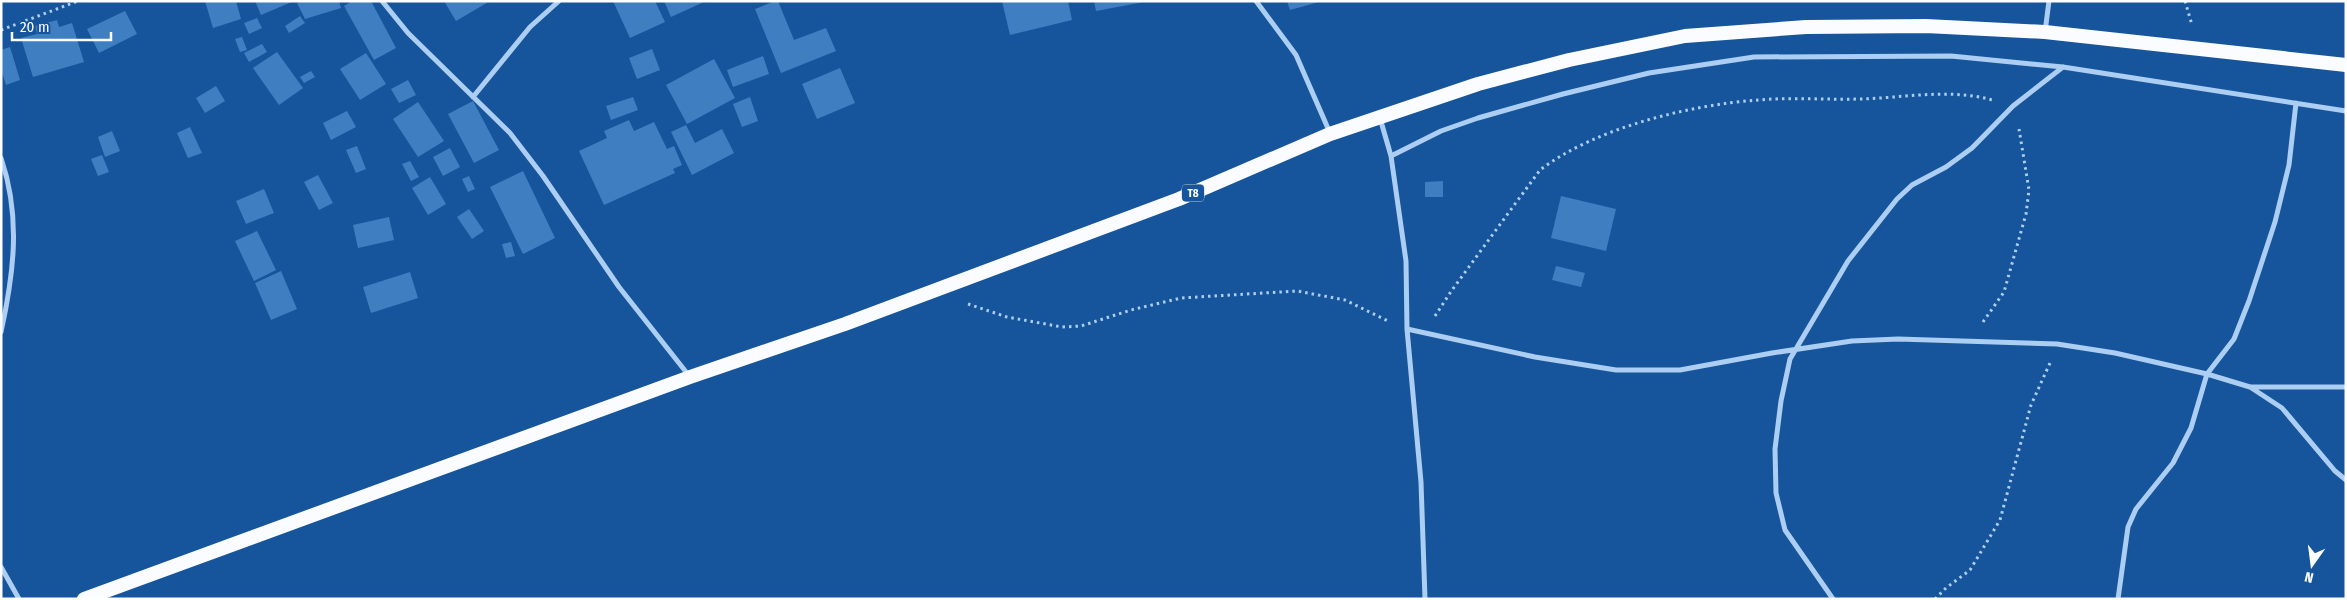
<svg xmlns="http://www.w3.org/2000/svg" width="2347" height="600" font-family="'Fira Sans Condensed',sans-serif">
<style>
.building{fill:#3f7ec1}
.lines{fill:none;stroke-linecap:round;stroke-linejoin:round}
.path{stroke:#accef2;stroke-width:3;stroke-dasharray:2.5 4;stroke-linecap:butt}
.minor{stroke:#accef2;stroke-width:5}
.trunk{stroke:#fbfcff;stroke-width:14}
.labels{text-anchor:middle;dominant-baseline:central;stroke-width:5;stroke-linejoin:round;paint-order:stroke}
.shield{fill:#16559b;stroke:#b9cce1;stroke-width:1}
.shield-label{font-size:11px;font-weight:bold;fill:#fff}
</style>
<rect width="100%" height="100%" fill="#16559b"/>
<path class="building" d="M 205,1 L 236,1 L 241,19 L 213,28 Z
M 255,1 L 294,1 L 261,15 Z
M 303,1 L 339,1 L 341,8 L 305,19 L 297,3 Z
M 352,1 L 371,1 L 396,48 L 374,60 L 344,6 Z
M 444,1 L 490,1 L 456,21 Z
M 613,1 L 655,1 L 665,22 L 630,38 Z
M 664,1 L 706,1 L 671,17 Z
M 775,1 L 778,1 L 794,40 L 826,28 L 836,51 L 781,73 L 755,9 Z
M 1002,1 L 1068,1 L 1072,20 L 1010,35 Z
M 1094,1 L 1144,1 L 1144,2 L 1096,11 Z
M 1287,1 L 1319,1 L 1319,2 L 1290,10 Z
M 125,11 L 137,34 L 99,53 L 87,29 Z
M 300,16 L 305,23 L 289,33 L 285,26 Z
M 257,18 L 262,28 L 249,34 L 244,23 Z
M 57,20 L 59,27 L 72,23 L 84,62 L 33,77 L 21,38 L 37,34 L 35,26 Z
M 242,37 L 247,50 L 240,52 L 235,39 Z
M 262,44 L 267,52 L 249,62 L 244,53 Z
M 10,47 L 20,80 L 6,85 L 1,69 L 1,50 Z
M 652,49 L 660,70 L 637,79 L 629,58 Z
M 277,52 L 303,88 L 279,105 L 253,68 Z
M 366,53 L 386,84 L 360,100 L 340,69 Z
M 763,56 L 769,74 L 733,87 L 727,70 Z
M 714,59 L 735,98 L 687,124 L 666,85 Z
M 840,68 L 855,103 L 817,119 L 802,84 Z
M 311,71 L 315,77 L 304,83 L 300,77 Z
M 408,80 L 416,95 L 399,103 L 391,89 Z
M 216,86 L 225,101 L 205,113 L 196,98 Z
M 633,97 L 638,110 L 611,120 L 606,106 Z
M 750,97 L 758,121 L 742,127 L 733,104 Z
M 473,101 L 499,150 L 474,163 L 448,114 Z
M 418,102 L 444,141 L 418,157 L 393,119 Z
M 347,111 L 356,127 L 331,140 L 323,123 Z
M 629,120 L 634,131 L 654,122 L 667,149 L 674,146 L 682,165 L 673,169 L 675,173 L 604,205 L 579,151 L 607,138 L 604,131 Z
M 686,125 L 695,143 L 722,129 L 734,153 L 692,175 L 671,132 Z
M 190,127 L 202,153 L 188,158 L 177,133 Z
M 112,131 L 120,151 L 105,157 L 98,137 Z
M 357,146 L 366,169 L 356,173 L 346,150 Z
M 450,148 L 460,167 L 443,176 L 433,157 Z
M 102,155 L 109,172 L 98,176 L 91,159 Z
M 410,161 L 419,177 L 411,181 L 402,164 Z
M 523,171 L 555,238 L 523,254 L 490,187 Z
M 318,175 L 333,203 L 319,210 L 304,182 Z
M 469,176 L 475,189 L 468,192 L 462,179 Z
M 430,177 L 446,204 L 428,215 L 412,188 Z
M 1443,181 L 1443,197 L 1425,197 L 1425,182 Z
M 264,189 L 274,213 L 246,224 L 236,201 Z
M 1561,196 L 1616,209 L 1606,251 L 1551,238 Z
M 469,209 L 484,231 L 472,239 L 457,217 Z
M 389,217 L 394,240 L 358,248 L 353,225 Z
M 257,231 L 276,270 L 254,281 L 235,241 Z
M 511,242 L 515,256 L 506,258 L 502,244 Z
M 1556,266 L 1585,273 L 1581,287 L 1552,280 Z
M 281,271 L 297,309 L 271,320 L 255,283 Z
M 410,272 L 418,298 L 371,313 L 363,287 Z"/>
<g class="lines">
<path class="path" d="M 2185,1 L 2192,25
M 1,30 L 78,1
M 968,304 L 1007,317 L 1062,327 L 1081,326 L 1131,310 L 1181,298 L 1297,291 L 1345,300 L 1388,321
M 1435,316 L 1452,290 L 1540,170 C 1595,128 1689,105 1758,100 C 1792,97 1826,100 1860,99 C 1903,98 1950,88 1992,100
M 1983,322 L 2004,292 L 2026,214 L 2029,190 L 2019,129
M 1935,599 L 1946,588 L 1970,570 L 2000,520 L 2031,405 L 2050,363"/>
<path class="minor" d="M 382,1 L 408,33 L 510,133 L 543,176 L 619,287 L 690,377
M 1256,1 L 1296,55 L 1330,133
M 2045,32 L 2049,1
M 473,97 L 530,27 L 559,1
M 1380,118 L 1391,156 L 1406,261 L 1407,329 L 1421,482 L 1425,599
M 1391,156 L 1441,131 L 1478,118 L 1563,94 L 1649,73 L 1754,57 L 1951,56 L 2063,67 L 2346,111
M 1,158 C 21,216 14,273 1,332
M 1407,329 L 1535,357 L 1616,370 L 1680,370 L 1772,353 L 1852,341 L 1898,339 L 2057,344 L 2115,353 L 2207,374 L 2250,387 L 2282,408 L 2335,471 L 2346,480
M 2251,387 L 2346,387
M 1,567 L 19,599
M 1833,599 L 1785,530 L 1776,493 L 1775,449 L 1781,401 L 1790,359 L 1848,261 L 1897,199 L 1912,185 L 1946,167 L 1972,148 L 2013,106 L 2063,67
M 2118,599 L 2128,527 L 2136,509 L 2173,463 L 2191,428 L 2207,374 L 2234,339 L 2249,301 L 2275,222 L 2289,165 L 2296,103"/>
<path class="trunk" d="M 84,599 L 690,377 L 845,324 L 1179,199 L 1330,134 L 1478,84 L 1569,60 L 1685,36 L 1806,27 L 1926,26 L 2045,32 L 2346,65"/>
</g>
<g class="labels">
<rect class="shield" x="1182" y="184.5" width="22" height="17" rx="4"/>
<g class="shield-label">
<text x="1193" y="193">T8</text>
</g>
</g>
<rect width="2347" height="600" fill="none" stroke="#ffffff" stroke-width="5"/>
<g transform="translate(2312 565) rotate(194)" stroke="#16559b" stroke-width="4" paint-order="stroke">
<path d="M0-4L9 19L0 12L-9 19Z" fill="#ffffff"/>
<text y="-8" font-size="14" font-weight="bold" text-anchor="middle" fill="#ffffff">N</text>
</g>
<path d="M12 32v8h99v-8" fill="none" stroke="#ffffff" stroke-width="2.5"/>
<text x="20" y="32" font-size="15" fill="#ffffff" stroke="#16559b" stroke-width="4" paint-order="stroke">20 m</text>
</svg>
